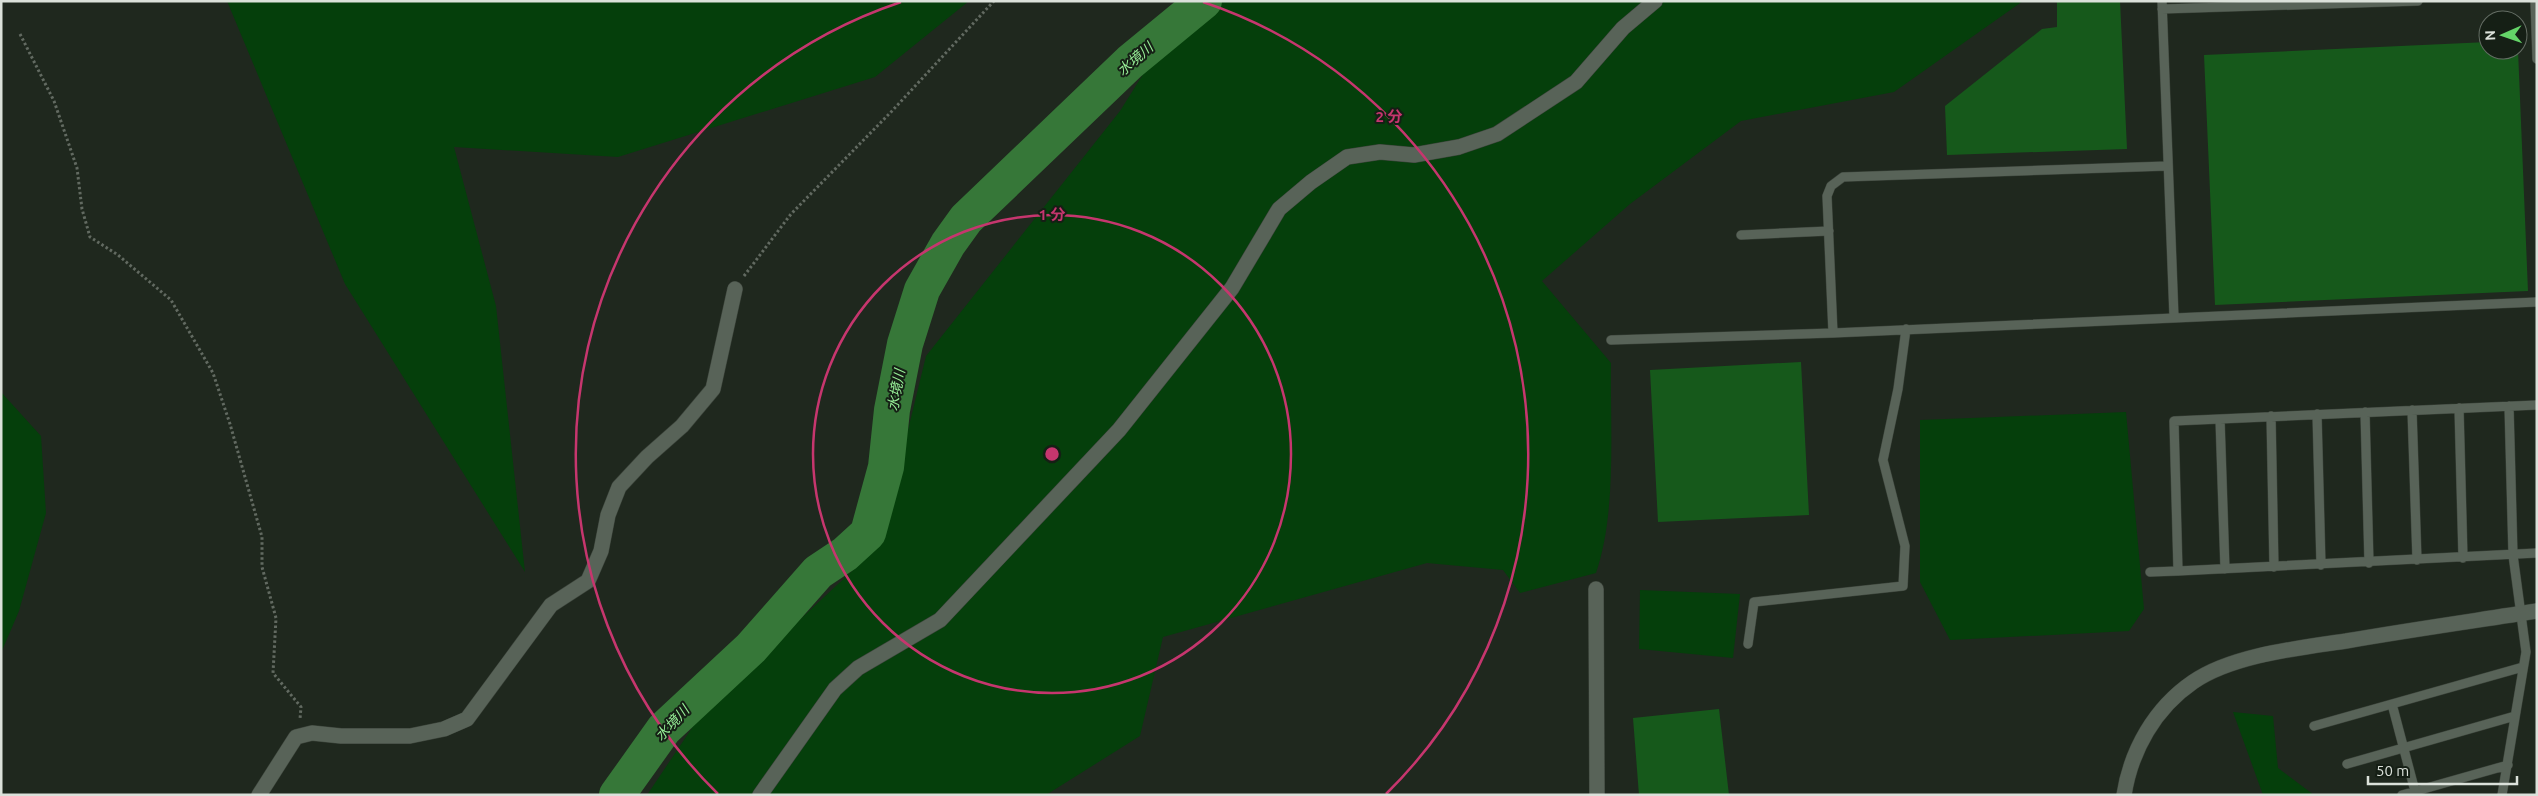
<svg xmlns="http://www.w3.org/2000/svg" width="2538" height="796" font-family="Ubuntu,'Noto Sans JP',sans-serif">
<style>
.green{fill:#053f0b}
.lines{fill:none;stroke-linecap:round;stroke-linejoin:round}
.river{stroke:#367738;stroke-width:36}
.building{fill:#16591b}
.lane-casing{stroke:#3b433a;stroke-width:10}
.street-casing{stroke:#3b433a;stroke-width:16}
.secondary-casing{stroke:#3b433a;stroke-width:16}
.path{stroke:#626a61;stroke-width:3;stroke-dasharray:2.5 2.5;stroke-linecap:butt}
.lane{stroke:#586358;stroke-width:9}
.street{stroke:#586358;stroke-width:15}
.secondary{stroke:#586358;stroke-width:15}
.ring{fill:none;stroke:#c6366e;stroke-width:2.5}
.labels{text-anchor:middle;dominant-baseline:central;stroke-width:4;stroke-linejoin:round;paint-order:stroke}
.water-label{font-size:14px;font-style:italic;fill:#97ee97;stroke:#151f15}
.centre{fill:#c6366e;stroke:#151f15;stroke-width:2.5}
.ring-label{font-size:15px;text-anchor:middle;font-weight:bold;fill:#c6366e;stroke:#151f15;stroke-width:4;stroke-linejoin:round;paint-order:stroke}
</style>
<rect width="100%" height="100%" fill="#1f281e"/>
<path class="green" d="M 227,1 L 969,1 L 875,77 L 618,157 L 454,147 L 496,306 L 525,572 L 345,284 Z
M 1189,1 L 2023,1 L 1894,92 L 1741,121 L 1630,204 L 1542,281 L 1611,363 C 1610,428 1617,512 1596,573 L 1520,593 L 1503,570 L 1427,563 L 1163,637 L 1140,736 L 1046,795 L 647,795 L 706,707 L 880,545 L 926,356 L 1120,111 Z
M 1,392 L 41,436 L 46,513 L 19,611 L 1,653 Z
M 2126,412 L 2144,609 L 2129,631 L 1950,640 L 1920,582 L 1920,420 Z
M 1640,590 L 1740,594 L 1733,658 L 1639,649 Z
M 2233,712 L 2273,716 L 2278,768 L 2314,795 L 2263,795 Z"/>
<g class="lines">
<path class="river" d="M 617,795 L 664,729 L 751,648 L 818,572 L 845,554 L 868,533 L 886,467 L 892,410 L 905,344 L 922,290 L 948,244 L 966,219 L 1130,62 L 1204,1"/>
</g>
<path class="building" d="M 2057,1 L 2120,1 L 2127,149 L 1947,155 L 1945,106 L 2042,29 L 2057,27 Z
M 2488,42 L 2488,50 L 2518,50 L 2528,291 L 2215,305 L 2204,55 Z
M 1801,362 L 1809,515 L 1658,522 L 1650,370 Z
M 1719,709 L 1729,795 L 1639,795 L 1633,718 Z"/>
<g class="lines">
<defs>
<path id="lane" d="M 2162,1 L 2174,317
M 2535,1 L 2537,59
M 2162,9 L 2418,1
M 1741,235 L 1829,231
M 1833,333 L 1827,196 L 1831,186 L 1843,177 L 2167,166
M 1611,340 L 1833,333 L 2537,302
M 2537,405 L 2174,421 L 2178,571 L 2537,553
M 2459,408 L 2463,558
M 2412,410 L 2417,560
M 2365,412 L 2369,563
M 2317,414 L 2321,565
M 2271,416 L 2274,567
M 2220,419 L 2225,569
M 2150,572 L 2178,571
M 1748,644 L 1754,602 L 1903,586 L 1905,546 L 1883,460 L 1898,389 L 1906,329
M 2392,704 L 2416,795
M 2314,726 L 2523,667
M 2347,764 L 2515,716
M 2402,795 L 2508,765
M 2502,795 L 2526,652 L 2513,555 L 2509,406"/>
<path id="street" d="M 259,795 L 296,737 L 312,733 L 341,736 L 410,736 L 444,729 L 467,719 L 551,605 L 588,581 L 601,551 L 608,515 L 619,487 L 647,457 L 682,426 L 713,389 L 735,289
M 760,795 L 835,689 L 858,668 L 940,620 L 1119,430 L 1232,288 L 1279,209 L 1311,182 L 1347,157 L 1380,152 L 1414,155 L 1459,147 L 1497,134 L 1576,82 L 1623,28 L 1655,1"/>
<path id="secondary" d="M 1596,589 L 1597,795
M 2124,795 C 2131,750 2155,708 2193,682 C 2232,655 2299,648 2346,641 C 2409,630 2473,621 2537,611"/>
</defs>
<use href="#lane" class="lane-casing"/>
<use href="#street" class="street-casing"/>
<use href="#secondary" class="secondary-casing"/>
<path class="path" d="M 20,34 L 54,101 L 77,168 L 82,209 L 90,237 L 118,255 L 171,300 L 213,373 L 230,424 L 262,537 L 262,567 L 276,618 L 273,673 L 301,707 L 300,719
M 744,276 L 791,214 L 892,111 L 994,1"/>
<use href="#lane" class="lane"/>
<use href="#street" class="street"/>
<use href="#secondary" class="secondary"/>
</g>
<g class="ring">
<circle cx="1052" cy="454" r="239"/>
<path d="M718 794A477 477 0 0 1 901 2M1203 2A477 477 0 0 1 1386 794"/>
</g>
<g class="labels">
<g class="water-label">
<text transform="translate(1135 59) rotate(-41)">水境川</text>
<text transform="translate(896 390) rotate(-80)">水境川</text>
<text transform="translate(672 723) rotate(-47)">水境川</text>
</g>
</g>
<circle cx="1052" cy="454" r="8" class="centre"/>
<g class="ring-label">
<text x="1389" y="122">2 分</text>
<text x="1052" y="220">1 分</text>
</g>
<rect width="2538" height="796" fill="none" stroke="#dbe1da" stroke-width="5"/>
<g transform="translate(2503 35) rotate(268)"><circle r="24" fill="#151f15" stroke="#646d64"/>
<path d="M0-4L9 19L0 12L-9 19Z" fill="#64d468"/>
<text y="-8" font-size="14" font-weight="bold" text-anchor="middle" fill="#dbe1da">N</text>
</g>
<path d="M2368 776v8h149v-8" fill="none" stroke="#dbe1da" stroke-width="2.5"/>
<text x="2376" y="776" font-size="15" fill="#dbe1da" stroke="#151f15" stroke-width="4" paint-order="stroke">50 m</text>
</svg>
